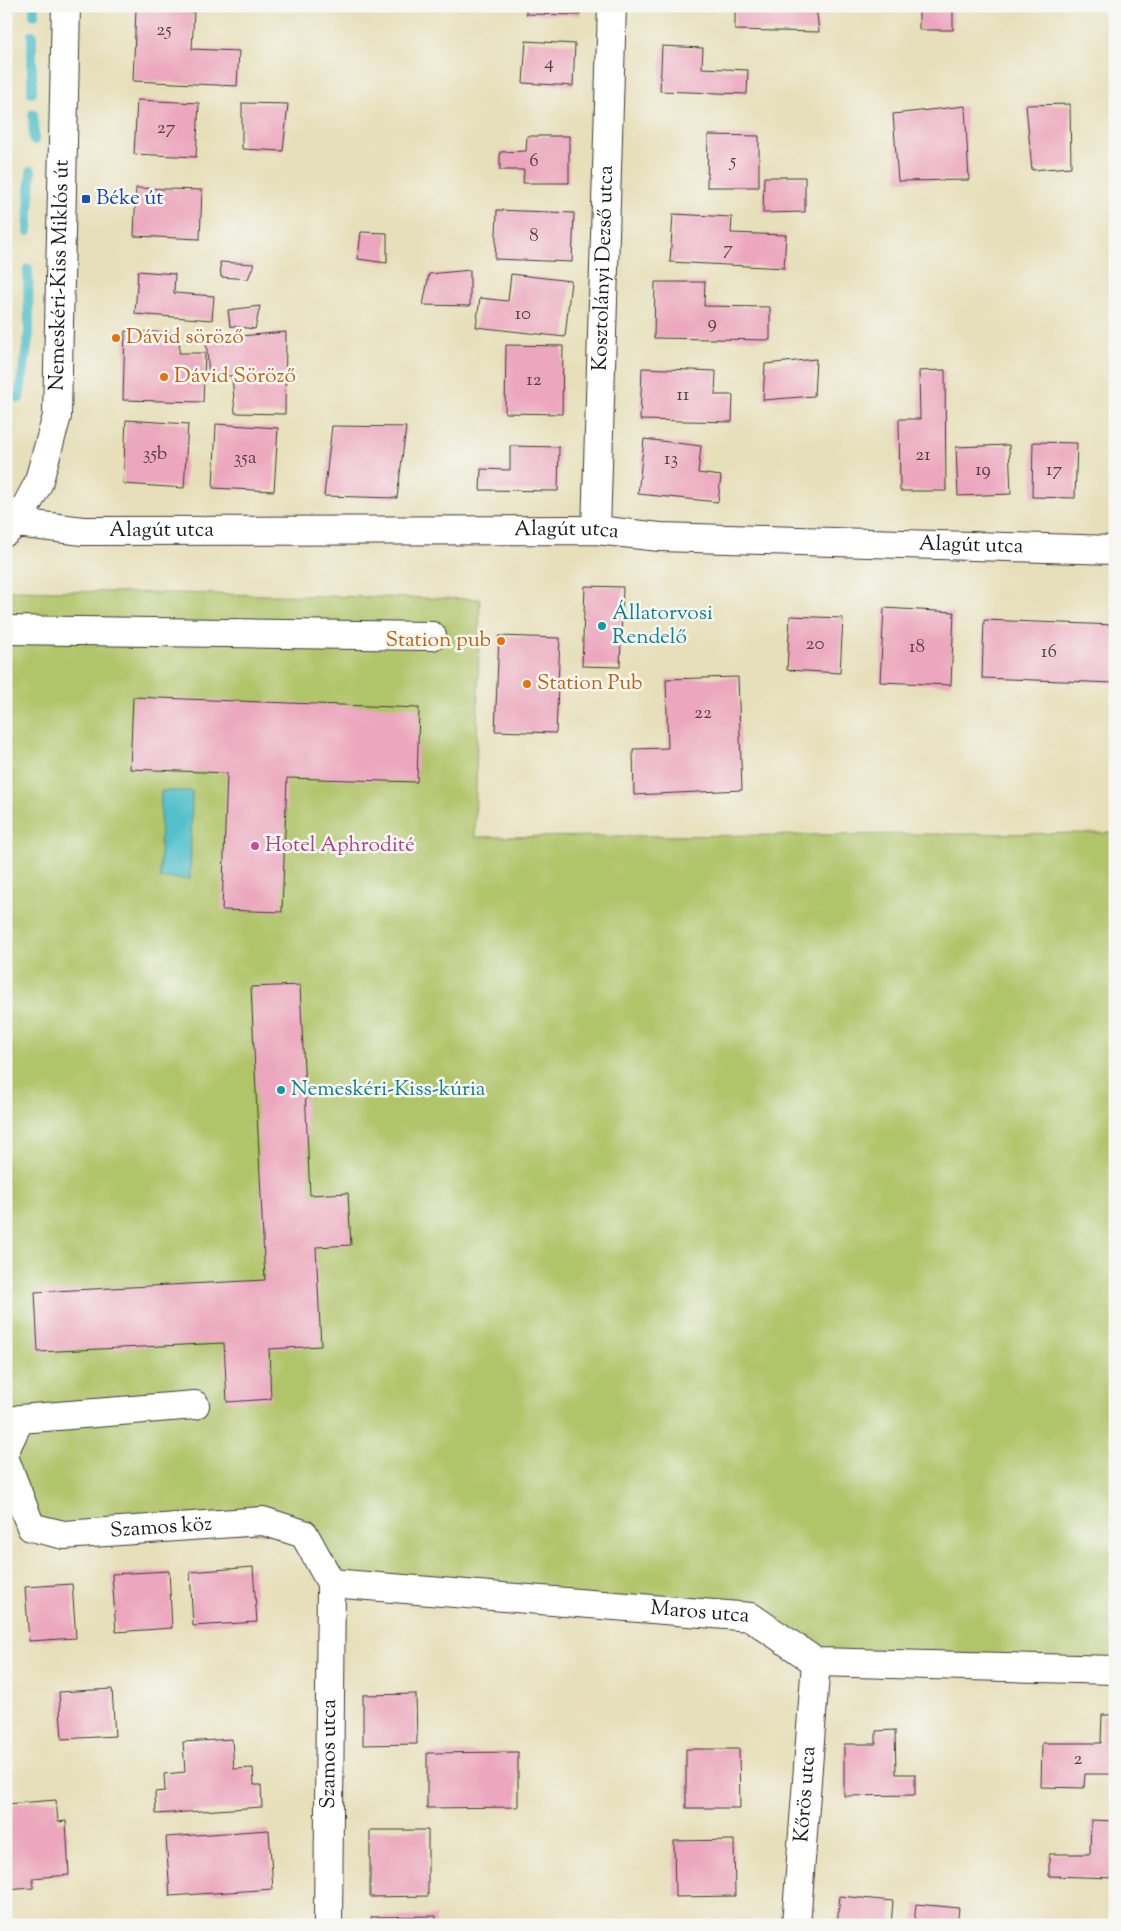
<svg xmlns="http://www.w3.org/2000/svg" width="1121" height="1931" font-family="'Sorts Mill Goudy',serif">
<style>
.green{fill:#b0c469;stroke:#667042}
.water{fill:#53c0ca;stroke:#386e73}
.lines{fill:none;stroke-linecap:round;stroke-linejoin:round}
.stream{stroke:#53c0ca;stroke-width:10}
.building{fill:#eca7be}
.minor-casing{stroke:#3a3934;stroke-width:30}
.minor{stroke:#fff;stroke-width:28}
.transit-dot{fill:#1a4fb4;stroke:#f6f6f2;stroke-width:2}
.food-dot{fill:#e8710a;stroke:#f6f6f2;stroke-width:2}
.culture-dot{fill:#0f9aa8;stroke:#f6f6f2;stroke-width:2}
.hotel-dot{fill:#d1479c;stroke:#f6f6f2;stroke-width:2}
.labels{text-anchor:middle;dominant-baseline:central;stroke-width:5;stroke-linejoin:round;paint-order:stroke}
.number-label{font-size:19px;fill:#503f44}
.transit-label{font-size:21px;fill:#164399;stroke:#f6f6f2;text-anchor:start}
.street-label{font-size:21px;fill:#1c1c1c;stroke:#f6f6f2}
.food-label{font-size:21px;fill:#c56008;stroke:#f6f6f2;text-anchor:start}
.culture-label{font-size:21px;fill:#0d838f;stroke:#f6f6f2;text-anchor:start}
.hotel-label{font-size:21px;fill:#b23c85;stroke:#f6f6f2;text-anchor:start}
</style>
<rect width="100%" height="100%" fill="#f6f6f2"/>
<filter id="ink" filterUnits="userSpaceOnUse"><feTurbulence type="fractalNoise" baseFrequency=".02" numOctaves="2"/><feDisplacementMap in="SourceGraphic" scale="10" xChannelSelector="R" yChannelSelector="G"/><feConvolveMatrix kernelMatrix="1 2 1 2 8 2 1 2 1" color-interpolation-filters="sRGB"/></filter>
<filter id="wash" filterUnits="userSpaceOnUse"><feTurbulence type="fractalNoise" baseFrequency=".0096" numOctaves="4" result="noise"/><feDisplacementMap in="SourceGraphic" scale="20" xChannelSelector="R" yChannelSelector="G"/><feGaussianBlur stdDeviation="1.12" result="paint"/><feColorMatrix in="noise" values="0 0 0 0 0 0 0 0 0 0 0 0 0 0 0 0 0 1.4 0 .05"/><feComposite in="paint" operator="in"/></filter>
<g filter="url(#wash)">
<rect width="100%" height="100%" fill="#e7dfb9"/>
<path class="green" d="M 10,590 L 480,599 L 475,837 L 1115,833 L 1115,1670 L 816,1662 L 751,1617 L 331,1583 L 304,1534 L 31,1527 L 6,1462 L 6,625 Z"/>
<path class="water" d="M 161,791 L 192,791 L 190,879 L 160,878 Z"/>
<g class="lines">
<path class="stream" d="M 34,15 L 34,6
M 32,93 L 32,35
M 33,114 L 34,140
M 28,231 L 31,171
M 19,398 L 29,333 L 28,269
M 6,439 L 9,432"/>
</g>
<g id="blocks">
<path class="building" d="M 526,6 L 581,6 L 580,15 L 526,14 Z
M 735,6 L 816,6 L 819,32 L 735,30 Z
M 919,6 L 953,6 L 953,30 L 919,30 Z
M 136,9 L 194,12 L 192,49 L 239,51 L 237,86 L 133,81 Z
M 526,41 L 575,44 L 573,86 L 523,83 Z
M 662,46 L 703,48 L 702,68 L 748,70 L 747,94 L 660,91 Z
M 137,100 L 199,103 L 196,157 L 134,154 Z
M 242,103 L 288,104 L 283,151 L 242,149 Z
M 1070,104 L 1071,167 L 1032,170 L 1026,105 Z
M 965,106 L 969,180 L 898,181 L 893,114 Z
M 708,135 L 759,136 L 759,187 L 707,187 Z
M 527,136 L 569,136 L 569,183 L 523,183 L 524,170 L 500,170 L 500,152 L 526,151 Z
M 764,177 L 805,177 L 805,212 L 763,213 Z
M 136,188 L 202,190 L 200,239 L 134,236 Z
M 497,210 L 574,213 L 572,262 L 495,259 Z
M 673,214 L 732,217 L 731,233 L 786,235 L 784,268 L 670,262 Z
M 361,232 L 387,233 L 387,263 L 358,259 Z
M 220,262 L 254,264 L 248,279 L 221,277 Z
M 470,270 L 470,306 L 423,305 L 429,274 Z
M 138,271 L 175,274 L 174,293 L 214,296 L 212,320 L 135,314 Z
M 511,274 L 571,281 L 565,337 L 476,327 L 480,298 L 508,301 Z
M 655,282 L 705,282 L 704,306 L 770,307 L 770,340 L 654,338 Z
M 260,306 L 255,329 L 230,326 L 228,310 Z
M 125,331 L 180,333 L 179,353 L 205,353 L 203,402 L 123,400 Z
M 286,332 L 285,414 L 235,413 L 232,376 L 209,375 L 206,339 Z
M 506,345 L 563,346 L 562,414 L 505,413 Z
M 816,359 L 814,396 L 763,400 L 765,364 Z
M 642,368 L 716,371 L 715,395 L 733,395 L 732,422 L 640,420 Z
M 945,370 L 946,491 L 900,491 L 899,419 L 920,419 L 919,371 Z
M 126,420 L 188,424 L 184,488 L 123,484 Z
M 216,424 L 278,428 L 274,491 L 213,488 Z
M 332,426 L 406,427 L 397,498 L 324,496 Z
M 644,439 L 701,446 L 698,473 L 721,476 L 718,502 L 638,494 Z
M 1033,442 L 1077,443 L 1075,498 L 1032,497 Z
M 1009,445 L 1011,494 L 958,496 L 956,447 Z
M 510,446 L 559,447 L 558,491 L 480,490 L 481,469 L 510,470 Z
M 585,586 L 623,587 L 620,667 L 582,666 Z
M 884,608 L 954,612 L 951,685 L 880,682 Z
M 790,616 L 843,618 L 840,673 L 787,670 Z
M 984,620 L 1115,625 L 1115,683 L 982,678 Z
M 499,636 L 560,638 L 556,733 L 495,731 Z
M 738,677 L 742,790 L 634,795 L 633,749 L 668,748 L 666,679 Z
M 133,697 L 419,708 L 417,782 L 287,778 L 282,912 L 222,910 L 227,773 L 130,769 Z
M 300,985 L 310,1195 L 348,1193 L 351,1245 L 316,1247 L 321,1346 L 269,1349 L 271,1399 L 227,1402 L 224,1343 L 38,1352 L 35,1292 L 265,1280 L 251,987 Z
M 253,1567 L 257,1622 L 193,1626 L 190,1572 Z
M 169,1571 L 172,1628 L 116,1632 L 112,1574 Z
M 72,1584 L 76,1638 L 29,1641 L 25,1587 Z
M 112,1689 L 115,1736 L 62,1739 L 59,1692 Z
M 416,1694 L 417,1744 L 363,1745 L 363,1695 Z
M 1102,1715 L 1115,1715 L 1115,1774 L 1085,1774 L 1084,1788 L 1041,1787 L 1042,1743 L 1101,1743 Z
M 895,1730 L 896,1774 L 915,1774 L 915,1795 L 844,1796 L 844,1744 L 876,1744 L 876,1731 Z
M 232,1739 L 234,1769 L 253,1768 L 254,1785 L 261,1785 L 262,1807 L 156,1814 L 155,1792 L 165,1791 L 164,1774 L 185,1772 L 183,1742 Z
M 686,1749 L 739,1749 L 740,1808 L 686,1808 Z
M 518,1752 L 518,1807 L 427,1808 L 427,1753 Z
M 56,1800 L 58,1822 L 66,1821 L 69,1875 L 33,1878 L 33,1888 L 6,1890 L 6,1804 Z
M 1091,1820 L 1115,1821 L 1115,1878 L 1049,1876 L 1049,1854 L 1090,1854 Z
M 269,1830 L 273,1889 L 170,1896 L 166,1837 Z
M 370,1830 L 428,1830 L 428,1896 L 370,1897 Z
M 734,1840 L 735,1896 L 675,1897 L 674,1841 Z
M 840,1896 L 893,1901 L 891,1925 L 837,1925 Z
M 916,1904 L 959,1908 L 957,1925 L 914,1925 Z
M 436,1916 L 436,1925 L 371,1925 L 371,1917 Z"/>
</g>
</g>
<g filter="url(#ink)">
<use href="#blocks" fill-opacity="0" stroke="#3a3934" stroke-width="1"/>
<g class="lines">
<defs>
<g id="minor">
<path id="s1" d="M 17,523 L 83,531 L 596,530 L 660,537 L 1115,550"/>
<path id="s2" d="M 596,530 L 612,6"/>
<path id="s3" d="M 6,532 L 17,523 L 38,484 L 57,416 L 66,6"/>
<path d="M 6,630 L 432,636"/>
<path d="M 6,1448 L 20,1419 L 195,1405"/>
<path id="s4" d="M 6,1462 L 31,1527 L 64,1535 L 263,1521 L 304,1534 L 331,1583"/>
<path id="s5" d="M 331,1583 L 751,1617 L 816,1662 L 1115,1670"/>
<path id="s6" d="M 328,1925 L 331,1583"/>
<path id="s7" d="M 796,1925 L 816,1662"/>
</g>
</defs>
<use href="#minor" class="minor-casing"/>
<use href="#minor" class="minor"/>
</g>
</g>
<rect class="transit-dot" x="81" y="194" width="10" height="10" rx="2.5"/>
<g class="food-dot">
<circle cx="116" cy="338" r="5"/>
<circle cx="164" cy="377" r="5"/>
<circle cx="501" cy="641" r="5"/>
<circle cx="527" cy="684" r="5"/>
</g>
<g class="culture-dot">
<circle cx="602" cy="626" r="5"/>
<circle cx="281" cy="1090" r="5"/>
</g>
<circle class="hotel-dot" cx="255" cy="846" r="5"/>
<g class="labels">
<g class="number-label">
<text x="164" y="30">25</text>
<text x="549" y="63">4</text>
<text x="166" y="128">27</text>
<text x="534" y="161">6</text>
<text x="733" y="161">5</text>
<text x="534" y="236">8</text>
<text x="728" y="249">7</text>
<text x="523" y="314">10</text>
<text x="712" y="323">9</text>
<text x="534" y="380">12</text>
<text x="683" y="395">11</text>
<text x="155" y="454">35b</text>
<text x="923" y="455">21</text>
<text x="245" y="458">35a</text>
<text x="671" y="459">13</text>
<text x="983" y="470">19</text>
<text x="1054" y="470">17</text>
<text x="815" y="644">20</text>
<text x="917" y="647">18</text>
<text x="1049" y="652">16</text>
<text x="703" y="713">22</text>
<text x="1078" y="1759">2</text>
</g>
<g class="transit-label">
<text x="96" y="199">Béke út</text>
</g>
<g class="street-label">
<text stroke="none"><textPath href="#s2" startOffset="262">Kosztolányi Dezső utca</textPath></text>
<text stroke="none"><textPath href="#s3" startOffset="270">Nemeskéri-Kiss Miklós út</textPath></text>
<text stroke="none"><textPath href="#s1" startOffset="145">Alagút utca</textPath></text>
<text stroke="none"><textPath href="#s1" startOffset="550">Alagút utca</textPath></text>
<text stroke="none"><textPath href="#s1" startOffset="955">Alagút utca</textPath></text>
<text stroke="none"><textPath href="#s4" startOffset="201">Szamos köz</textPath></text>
<text stroke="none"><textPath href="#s5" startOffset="370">Maros utca</textPath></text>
<text stroke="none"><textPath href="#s6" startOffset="171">Szamos utca</textPath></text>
<text stroke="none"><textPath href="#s7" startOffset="131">Kőrös utca</textPath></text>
</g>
<g class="food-label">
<text x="126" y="338">Dávid söröző</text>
<text x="174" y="377">Dávid Söröző</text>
<text x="491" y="641" text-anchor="end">Station pub</text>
<text x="537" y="684">Station Pub</text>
</g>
<g class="culture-label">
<text x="612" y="614">Állatorvosi<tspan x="612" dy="24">Rendelő</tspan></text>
<text x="291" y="1090">Nemeskéri-Kiss-kúria</text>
</g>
<g class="hotel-label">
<text x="265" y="846">Hotel Aphrodité</text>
</g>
</g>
<rect width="1121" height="1931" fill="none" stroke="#f6f6f2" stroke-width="25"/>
</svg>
